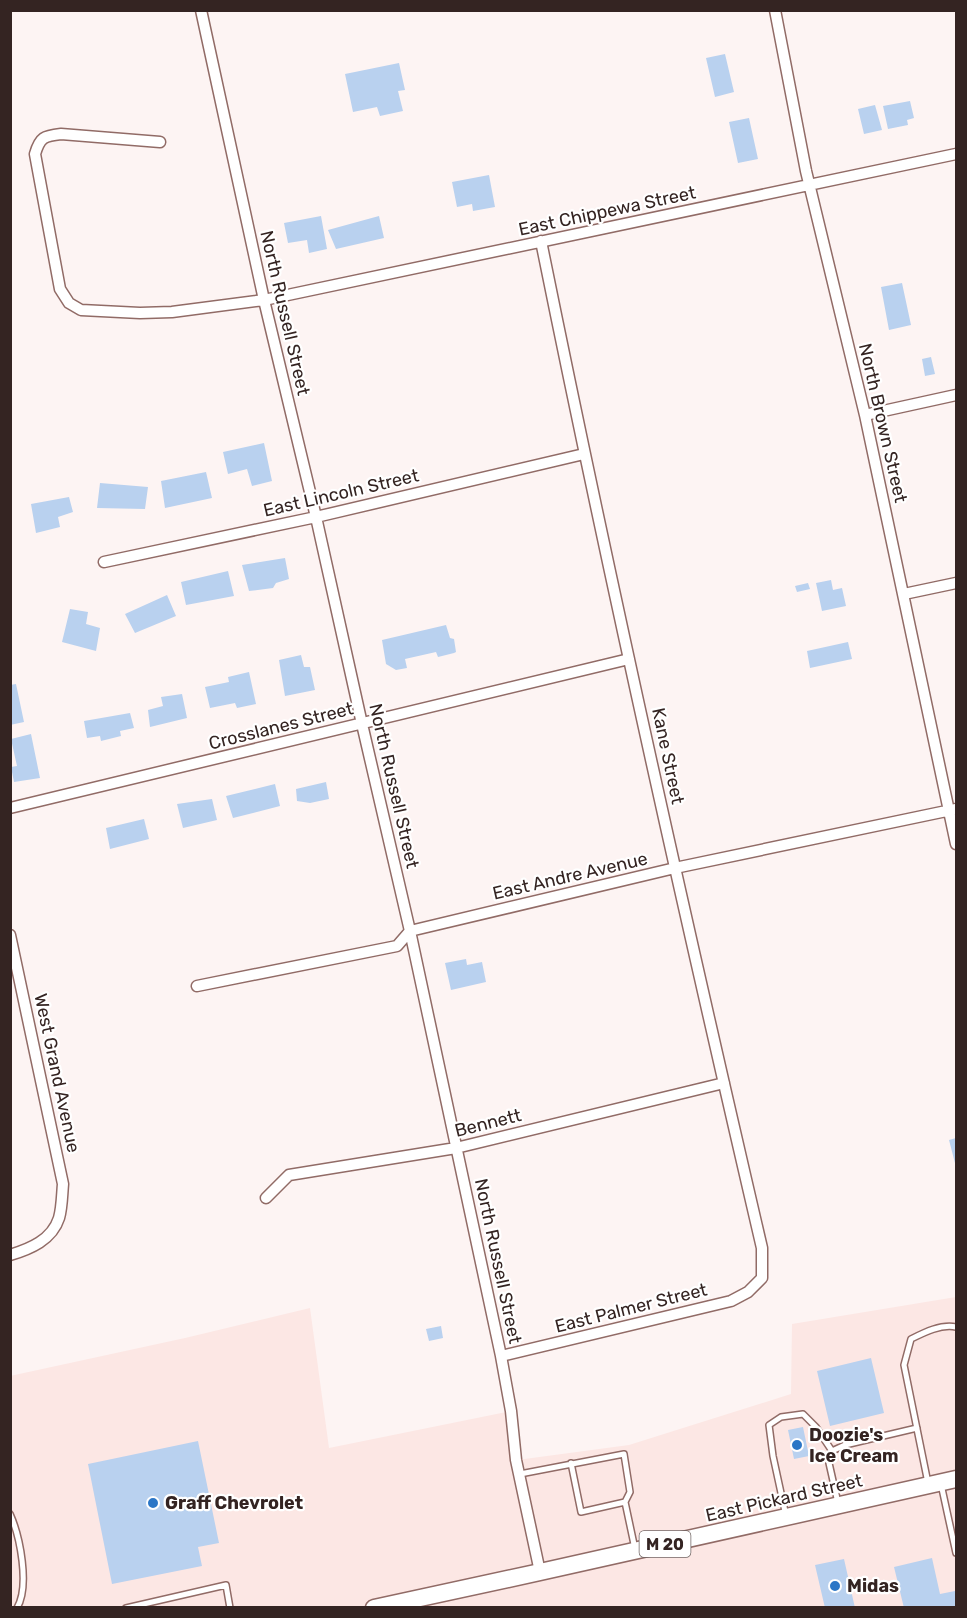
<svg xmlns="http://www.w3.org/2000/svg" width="967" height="1618" font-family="Rubik,sans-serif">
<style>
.built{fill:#fce7e4}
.building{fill:#b9d1ef}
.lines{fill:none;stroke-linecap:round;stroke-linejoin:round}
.service-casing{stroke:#916b66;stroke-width:8}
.minor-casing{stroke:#916b66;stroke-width:13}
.primary-casing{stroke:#916b66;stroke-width:19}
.service{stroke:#fff;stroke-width:5}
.minor{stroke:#fff;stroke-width:10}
.primary{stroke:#fff;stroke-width:16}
.poi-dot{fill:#2b76c6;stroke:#fff;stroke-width:2}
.labels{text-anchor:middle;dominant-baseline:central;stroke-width:4.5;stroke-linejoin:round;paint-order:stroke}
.shield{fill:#fff;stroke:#716664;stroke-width:1.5}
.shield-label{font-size:16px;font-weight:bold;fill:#342422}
.street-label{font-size:18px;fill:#342422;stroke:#fff}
.poi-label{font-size:18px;font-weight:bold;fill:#342422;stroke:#fff;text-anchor:start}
</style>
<rect width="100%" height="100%" fill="#fdf4f3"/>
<path class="built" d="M 956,1297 L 956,1607 L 11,1607 L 10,1376 L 185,1338 L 310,1308 L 329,1448 L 511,1411 L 517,1460 L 629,1445 L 791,1394 L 792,1324 Z"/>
<path class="building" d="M 725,54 L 734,92 L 715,97 L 706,58 Z
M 399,63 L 405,90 L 398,91 L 403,111 L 380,116 L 377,107 L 353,112 L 345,74 Z
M 910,101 L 914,118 L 907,120 L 908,125 L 888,129 L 883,106 Z
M 875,105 L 882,130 L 864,134 L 858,109 Z
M 749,118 L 758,159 L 738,163 L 729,122 Z
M 489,175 L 495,207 L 473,211 L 472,204 L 457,207 L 452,182 Z
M 321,216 L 327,249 L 309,253 L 307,240 L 288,243 L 284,223 Z
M 379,216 L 384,238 L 336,249 L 328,230 Z
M 902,283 L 911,325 L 889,330 L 881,287 Z
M 931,357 L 935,374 L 925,376 L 922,359 Z
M 264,443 L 272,481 L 252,486 L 247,469 L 228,474 L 223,452 Z
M 206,472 L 212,498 L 165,508 L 161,481 Z
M 100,483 L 148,487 L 145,509 L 97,508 Z
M 69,497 L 73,512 L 58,517 L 60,527 L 36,533 L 31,504 Z
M 285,558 L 289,579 L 276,583 L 273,588 L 249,591 L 242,565 Z
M 228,571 L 234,596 L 186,605 L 181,582 Z
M 831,580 L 833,590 L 842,588 L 846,606 L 822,611 L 816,583 Z
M 808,583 L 810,589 L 797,592 L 795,586 Z
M 167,595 L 176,616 L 135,633 L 125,614 Z
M 70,609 L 88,612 L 86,624 L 100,628 L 96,651 L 62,642 Z
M 446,625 L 450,638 L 454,639 L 456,652 L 454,653 L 438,657 L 436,652 L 405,659 L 407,668 L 396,670 L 386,664 L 382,640 Z
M 848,642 L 852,659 L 810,668 L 807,651 Z
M 301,655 L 304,667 L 310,667 L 315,690 L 285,696 L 279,660 Z
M 249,672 L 256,704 L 237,708 L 235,703 L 210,708 L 205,687 L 229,682 L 228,677 Z
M 16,684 L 24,722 L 10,725 L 10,685 Z
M 182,694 L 187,718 L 150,727 L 148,710 L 163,706 L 161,697 Z
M 130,713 L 134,728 L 120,731 L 121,736 L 101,741 L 100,736 L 87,738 L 84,721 Z
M 31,734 L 40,778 L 14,782 L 11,767 L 17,766 L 11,739 Z
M 326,782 L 329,799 L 310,803 L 297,801 L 296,789 Z
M 275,784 L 280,806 L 233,818 L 226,796 Z
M 212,799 L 217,820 L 183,828 L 177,804 Z
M 144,819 L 149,839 L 110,849 L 106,828 Z
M 466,959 L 467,965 L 482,962 L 486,982 L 451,990 L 445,963 Z
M 956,1138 L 956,1167 L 949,1140 Z
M 441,1326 L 443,1338 L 429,1341 L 426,1329 Z
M 871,1358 L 884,1413 L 830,1426 L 817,1371 Z
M 803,1427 L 809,1456 L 794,1459 L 788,1430 Z
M 198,1441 L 219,1543 L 198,1547 L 202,1566 L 112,1584 L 88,1464 Z
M 932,1558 L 940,1594 L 955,1591 L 956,1608 L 904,1608 L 894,1567 Z
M 844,1559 L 855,1608 L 825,1608 L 815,1565 Z"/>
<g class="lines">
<defs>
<path id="service" d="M 571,1463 L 581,1512 L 625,1502
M 520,1474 L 624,1454 L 630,1492 L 625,1502 L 635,1549
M 928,1483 L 904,1365 L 911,1339 C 925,1332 941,1324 956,1327
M 941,1484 L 956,1553
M 838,1503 L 829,1463 L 832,1451 L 845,1445 L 917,1428
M 10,1514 C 20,1536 30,1586 17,1608
M 786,1516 L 773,1456 L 769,1425 L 781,1417 L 803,1414 L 816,1427 L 832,1451
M 126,1608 L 226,1585 L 230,1608"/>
<path id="minor" d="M 201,10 L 264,300 L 316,517 L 362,724 L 410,931 L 501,1356 L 511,1411 L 516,1460 L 540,1572
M 775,10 L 806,171 L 865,415 L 956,844
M 160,142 L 61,134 C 44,136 40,137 35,154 L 60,289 L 69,303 L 81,310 L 140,313 L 172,312 L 264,300 L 956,154
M 865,415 L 956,395
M 104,562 L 316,517 L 584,454
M 904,594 L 956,583
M 10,808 L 629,659
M 10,935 L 63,1184 C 62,1195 62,1208 59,1218 C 52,1240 30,1249 10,1255
M 197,986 L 397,946 L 410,931 L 675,868 L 956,809
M 266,1198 L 289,1175 L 456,1148 L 724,1083
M 501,1356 L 731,1301 L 748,1292 L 762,1278 L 762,1248 C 684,913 609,578 541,241"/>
<path id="primary" d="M 374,1608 L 540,1572 L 956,1479"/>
</defs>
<use href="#service" class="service-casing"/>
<use href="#minor" class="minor-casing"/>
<use href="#primary" class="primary-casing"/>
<use href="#service" class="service"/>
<use href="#minor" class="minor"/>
<use href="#primary" class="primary"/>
</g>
<g class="poi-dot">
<circle cx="797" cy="1445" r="6"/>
<circle cx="153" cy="1503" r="6"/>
<circle cx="835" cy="1586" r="6"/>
</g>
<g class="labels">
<rect class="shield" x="639.5" y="1531" width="51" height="26" rx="4.5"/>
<g class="shield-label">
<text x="665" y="1544">M 20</text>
</g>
<g class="street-label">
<text transform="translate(607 211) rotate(-12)">East Chippewa Street</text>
<text transform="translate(285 313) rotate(77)">North Russell Street</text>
<text transform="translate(883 423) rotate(77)">North Brown Street</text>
<text transform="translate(341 493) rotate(-13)">East Lincoln Street</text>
<text transform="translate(281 726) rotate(-14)">Crosslanes Street</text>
<text transform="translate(668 756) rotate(78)">Kane Street</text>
<text transform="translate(394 786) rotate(77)">North Russell Street</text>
<text transform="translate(570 876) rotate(-13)">East Andre Avenue</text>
<text transform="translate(57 1073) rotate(78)">West Grand Avenue</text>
<text transform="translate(488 1123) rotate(-14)">Bennett</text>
<text transform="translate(498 1261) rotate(78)">North Russell Street</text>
<text transform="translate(631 1308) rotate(-14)">East Palmer Street</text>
<text transform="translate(784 1498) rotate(-13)">East Pickard Street</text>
</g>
<g class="poi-label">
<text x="809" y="1435">Doozie's<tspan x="809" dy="21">Ice Cream</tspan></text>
<text x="165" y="1503">Graff Chevrolet</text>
<text x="847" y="1586">Midas</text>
</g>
</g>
<rect width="967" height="1618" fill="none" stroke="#342422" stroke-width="24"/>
</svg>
